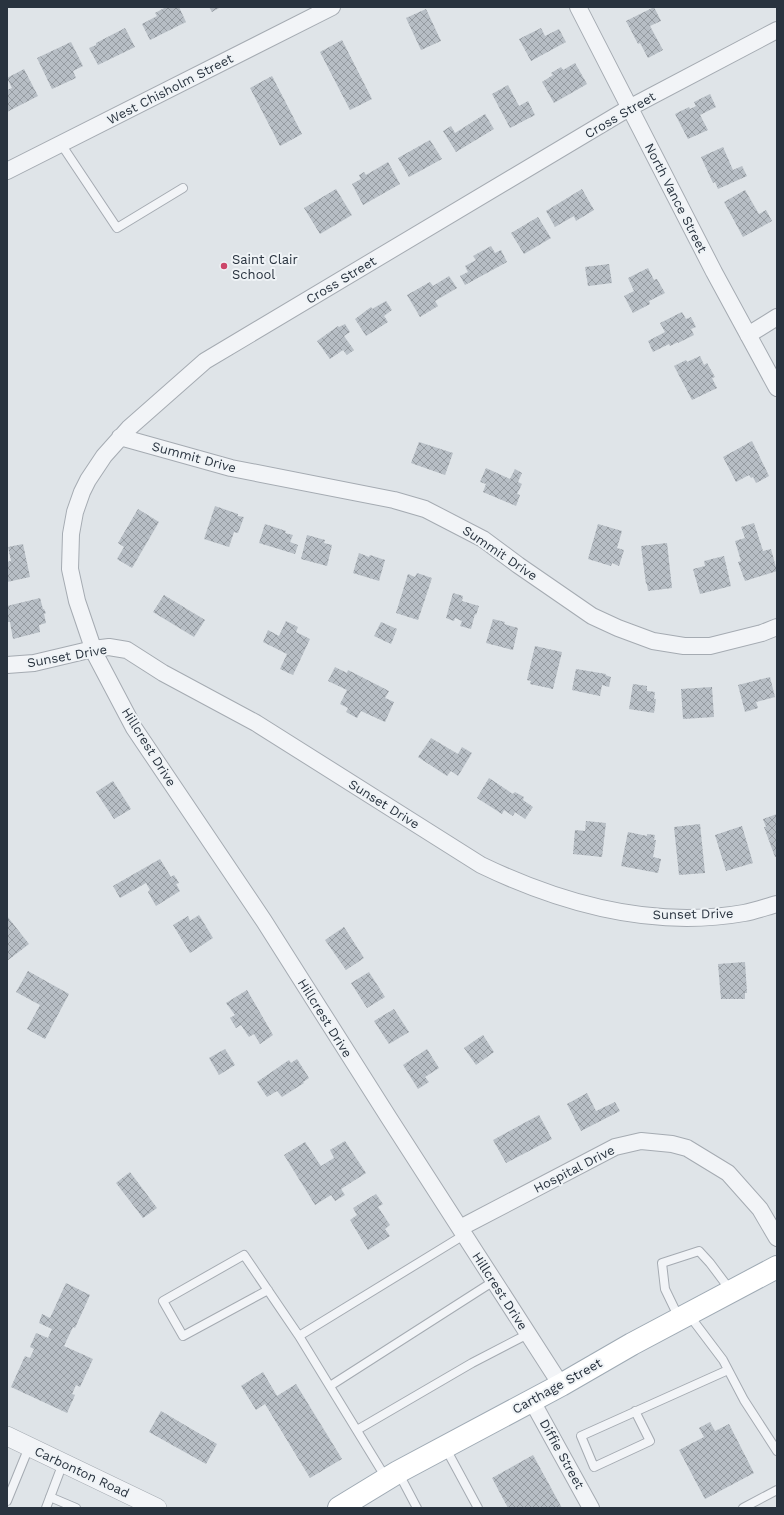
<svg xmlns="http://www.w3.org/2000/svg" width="784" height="1515" font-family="'Work Sans',sans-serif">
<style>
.building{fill:url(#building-cross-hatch)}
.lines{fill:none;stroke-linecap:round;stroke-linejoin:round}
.service-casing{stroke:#a5abb2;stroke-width:10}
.minor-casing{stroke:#a5abb2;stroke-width:18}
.tertiary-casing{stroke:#a5abb2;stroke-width:20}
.primary-casing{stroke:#9faab4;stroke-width:24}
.service{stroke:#f2f4f7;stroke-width:8}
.minor{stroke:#f2f4f7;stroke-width:16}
.tertiary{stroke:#f2f4f7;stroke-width:19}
.primary{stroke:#fff;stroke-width:22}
.poi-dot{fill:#cc4669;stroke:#eff3f6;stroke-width:1.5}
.labels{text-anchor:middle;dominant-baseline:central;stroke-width:4;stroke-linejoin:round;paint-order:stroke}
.street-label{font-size:13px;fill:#29333f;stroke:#eff3f6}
.poi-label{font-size:13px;fill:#29333f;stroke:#eff3f6;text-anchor:start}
</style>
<defs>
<pattern id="building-cross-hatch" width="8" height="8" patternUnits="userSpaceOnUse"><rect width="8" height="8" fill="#b7bec5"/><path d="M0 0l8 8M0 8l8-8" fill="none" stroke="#959ba1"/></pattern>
</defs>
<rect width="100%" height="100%" fill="#dfe4e8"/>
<path class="building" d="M 166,7 L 179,7 L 186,22 L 150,40 L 142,24 L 157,16 L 155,13 Z
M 209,7 L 221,7 L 212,12 Z
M 654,7 L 661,21 L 650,26 L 663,50 L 648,58 L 640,43 L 638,44 L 626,21 Z
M 426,9 L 441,41 L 421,50 L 406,18 Z
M 125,28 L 135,47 L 98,65 L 89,48 L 96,45 L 96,43 Z
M 541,28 L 545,36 L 559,29 L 566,42 L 531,61 L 519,39 Z
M 342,40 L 372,99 L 350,110 L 320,52 Z
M 71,42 L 83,66 L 73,71 L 76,78 L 52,89 L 37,58 Z
M 575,63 L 587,84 L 554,103 L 542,82 L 553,75 L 551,73 L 561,67 L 563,70 Z
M 24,69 L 38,96 L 7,112 L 7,90 L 12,88 L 7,78 Z
M 272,76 L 302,134 L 280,146 L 250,88 Z
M 508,85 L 519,106 L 528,101 L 535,115 L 510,128 L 492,94 Z
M 710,94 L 716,107 L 700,115 L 708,130 L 688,139 L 675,114 L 689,107 L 690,109 L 696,106 L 694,102 Z
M 485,114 L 494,129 L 456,152 L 443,131 L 451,126 L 455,133 Z
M 430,140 L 442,159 L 409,177 L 398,158 Z
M 723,147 L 733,170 L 742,166 L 747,176 L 718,189 L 715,182 L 713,183 L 701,157 Z
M 388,162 L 400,184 L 363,205 L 352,184 L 361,179 L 359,175 L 364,172 L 366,175 Z
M 336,189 L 352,215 L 320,234 L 304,208 Z
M 582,189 L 594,210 L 576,221 L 574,216 L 555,227 L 546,211 Z
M 745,190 L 759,214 L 766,210 L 772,221 L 743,237 L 724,202 Z
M 538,217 L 551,238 L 524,254 L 511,233 Z
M 491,246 L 495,253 L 501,250 L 507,262 L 465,285 L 460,276 L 468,272 L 465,266 L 476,260 L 473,256 Z
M 609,264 L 612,283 L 588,286 L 585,267 Z
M 648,268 L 654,280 L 657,279 L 665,293 L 649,301 L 650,304 L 633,313 L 624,296 L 634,291 L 628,278 Z
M 449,276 L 457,288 L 435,301 L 438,306 L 420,317 L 407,295 L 430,282 L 433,286 Z
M 386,301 L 392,310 L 384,316 L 388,322 L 366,336 L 355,319 L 371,307 L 372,309 Z
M 682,312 L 686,319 L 691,317 L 696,327 L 691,329 L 694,335 L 678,343 L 678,342 L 670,346 L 669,344 L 653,352 L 648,341 L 665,332 L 660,323 Z
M 345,324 L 350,332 L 344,336 L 354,350 L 347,355 L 343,350 L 330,359 L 317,341 L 338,326 L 339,327 Z
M 700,356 L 704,365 L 707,363 L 715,377 L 712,378 L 717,388 L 692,400 L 674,366 L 686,360 L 687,362 Z
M 752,441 L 769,476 L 756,483 L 753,477 L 751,478 L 749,475 L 736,482 L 723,457 Z
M 419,442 L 453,453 L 445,475 L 411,463 Z
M 486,468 L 510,479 L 515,469 L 522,473 L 518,482 L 522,484 L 517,494 L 520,495 L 516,506 L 483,492 L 486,484 L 480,482 Z
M 215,506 L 238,514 L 238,516 L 244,517 L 238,533 L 234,532 L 229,547 L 204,539 Z
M 138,509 L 159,522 L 132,568 L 117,559 L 124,547 L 118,543 Z
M 754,523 L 763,551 L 771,549 L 777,571 L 745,581 L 738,562 L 741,561 L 735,541 L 745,538 L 741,527 Z
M 265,524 L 286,531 L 285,533 L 293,535 L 290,542 L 298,545 L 295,554 L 259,543 Z
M 598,524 L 622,531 L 617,548 L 624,550 L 619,566 L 612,563 L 611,566 L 588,559 Z
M 307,535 L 325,540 L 324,543 L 332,545 L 327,566 L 301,559 Z
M 667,543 L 672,588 L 648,591 L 647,584 L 646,584 L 641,546 Z
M 23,544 L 30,577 L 7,582 L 7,562 L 11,561 L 8,547 Z
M 359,553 L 369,557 L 370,555 L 385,560 L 379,581 L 353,573 Z
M 724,556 L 731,586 L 700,594 L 693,569 L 705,566 L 704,561 Z
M 417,573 L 432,578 L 418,620 L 396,613 L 408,574 L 415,577 Z
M 453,593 L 463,596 L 462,601 L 479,606 L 476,615 L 475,614 L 471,629 L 460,626 L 462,621 L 455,618 L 454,621 L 446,618 Z
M 164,595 L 205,620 L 194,637 L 153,612 Z
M 40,598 L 43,609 L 44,609 L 46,613 L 44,614 L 46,623 L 39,625 L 40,632 L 13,639 L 10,622 L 7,622 L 7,606 Z
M 493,619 L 505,622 L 504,624 L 518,628 L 513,650 L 486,643 Z
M 286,621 L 298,627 L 296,632 L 310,639 L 293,675 L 280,669 L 287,654 L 263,642 L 268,630 L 279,636 Z
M 381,622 L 397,629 L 391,644 L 374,636 Z
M 535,646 L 562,652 L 553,689 L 530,684 L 531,681 L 527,680 Z
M 335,667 L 347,673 L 348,670 L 389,691 L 385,698 L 394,702 L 385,722 L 361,711 L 357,718 L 346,712 L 348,708 L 340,704 L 347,690 L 328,681 Z
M 576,669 L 606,674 L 605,675 L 611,677 L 609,687 L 602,685 L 600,696 L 572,690 Z
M 770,677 L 775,697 L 756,702 L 758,708 L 745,712 L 738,685 Z
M 633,684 L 647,686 L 647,691 L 655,692 L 654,699 L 656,699 L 654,713 L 629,709 Z
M 712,687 L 714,717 L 683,719 L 681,689 Z
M 431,738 L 458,754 L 462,747 L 472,753 L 458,776 L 451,771 L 447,776 L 418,757 Z
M 489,778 L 513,794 L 515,792 L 524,797 L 523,800 L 533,807 L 525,819 L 515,812 L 513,816 L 504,810 L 502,814 L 477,798 Z
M 113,781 L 131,809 L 114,819 L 96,792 Z
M 777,814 L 777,856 L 775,857 L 764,827 L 766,827 L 763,819 Z
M 586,821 L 606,823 L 602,857 L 573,854 L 575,830 L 585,831 Z
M 700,824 L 705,873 L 679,875 L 674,827 Z
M 742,826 L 753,863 L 726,871 L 715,835 Z
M 628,832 L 647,836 L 647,834 L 655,835 L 654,840 L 656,840 L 653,857 L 661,859 L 658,873 L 621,866 Z
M 160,859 L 171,877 L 174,875 L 179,883 L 176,884 L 180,891 L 156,906 L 148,892 L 150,890 L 146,883 L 120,898 L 113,886 Z
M 199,915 L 213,938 L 190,953 L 173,925 L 188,916 L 190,921 Z
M 7,916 L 29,944 L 7,961 Z
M 344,927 L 364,958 L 346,970 L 325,940 Z
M 745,962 L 747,993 L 745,993 L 745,999 L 721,999 L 718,964 Z
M 28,971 L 69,994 L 45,1039 L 27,1029 L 40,1005 L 16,992 Z
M 369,972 L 385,997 L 367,1008 L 351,983 Z
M 247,990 L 273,1035 L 260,1044 L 254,1034 L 249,1037 L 241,1025 L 236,1028 L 230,1018 L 235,1015 L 226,1003 Z
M 394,1009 L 409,1032 L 389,1044 L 374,1021 Z
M 483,1035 L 494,1052 L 476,1065 L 464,1048 Z
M 225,1049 L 235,1065 L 219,1075 L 209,1058 Z
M 427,1049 L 439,1068 L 425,1077 L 429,1082 L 418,1089 L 403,1065 Z
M 297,1059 L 309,1078 L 303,1082 L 304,1083 L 282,1097 L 277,1091 L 267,1097 L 257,1082 L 289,1060 L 291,1063 Z
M 587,1093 L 596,1111 L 615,1102 L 620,1111 L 581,1131 L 567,1104 Z
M 539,1115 L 552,1139 L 506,1163 L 493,1140 Z
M 345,1141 L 366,1173 L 341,1189 L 345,1195 L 335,1201 L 331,1195 L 315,1205 L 284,1155 L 305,1142 L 321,1166 L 334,1158 L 330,1150 Z
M 130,1172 L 157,1208 L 143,1218 L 116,1183 Z
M 376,1194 L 383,1204 L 378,1207 L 390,1225 L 385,1229 L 390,1236 L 368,1250 L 350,1220 L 357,1215 L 353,1208 Z
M 66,1283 L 90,1295 L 75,1328 L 73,1327 L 64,1346 L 93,1359 L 80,1387 L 76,1385 L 72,1394 L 75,1395 L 67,1413 L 11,1387 L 25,1356 L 30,1358 L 34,1349 L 30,1347 L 36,1333 L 48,1338 L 52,1329 L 39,1323 L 42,1314 L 50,1318 Z
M 263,1372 L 277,1396 L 296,1384 L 342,1459 L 310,1478 L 265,1404 L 256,1410 L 241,1386 Z
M 161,1411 L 217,1444 L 206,1464 L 149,1432 Z
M 710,1422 L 715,1431 L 729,1424 L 754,1473 L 705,1499 L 679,1450 L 704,1437 L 699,1428 Z
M 533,1455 L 562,1508 L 508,1508 L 492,1478 Z"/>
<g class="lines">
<defs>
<path id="service" d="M 61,144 L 117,228 L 183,188
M 268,1290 L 183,1336 L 163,1301 L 244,1255 L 299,1336
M 689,1315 L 723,1360 L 744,1400 L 777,1451
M 679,1318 L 665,1289 L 662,1263 L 699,1251 L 710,1263 L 731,1291
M 330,1386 L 494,1281
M 635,1411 L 650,1441 L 594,1467 L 581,1436 L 728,1370
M 357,1430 L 472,1363 L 528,1334
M 445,1447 L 478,1508
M 398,1472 L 417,1508
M 386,1478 L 299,1336 L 464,1235
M 50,1497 L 76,1508
M 7,1501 L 29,1447
M 46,1508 L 63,1463
M 743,1508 L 777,1490"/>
<path id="minor" d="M 578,7 L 714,272 L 777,388
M 7,171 L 332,7
M 748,335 L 777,317
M 120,437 L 231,468 L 394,500 L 425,509 L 483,539 L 518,565 L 592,616 L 618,628 L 653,641 L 684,646 L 710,646 L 762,633 L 777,627
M 7,665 L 34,663 L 93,649 L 109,647 L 127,650 L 163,673 L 256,723 L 481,865 C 562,904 654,929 744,913 C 755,911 766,907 777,904
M 460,1228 L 615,1147 L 641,1141 L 672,1144 L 687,1148 L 728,1173 L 760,1209 L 777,1238
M 561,1385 L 389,1118 L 264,921 L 134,728 L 95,654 L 77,601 L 70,569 L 71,534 L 75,512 L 82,492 L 88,480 L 104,456 L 129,428 L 205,361 L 629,108 L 777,30
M 532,1401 L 591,1508"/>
<path id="tertiary" d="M 7,1436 L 157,1508"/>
<path id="primary" d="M 339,1508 L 398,1472 L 561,1385 L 632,1344 L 777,1267"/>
</defs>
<use href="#service" class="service-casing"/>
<use href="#minor" class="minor-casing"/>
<use href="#tertiary" class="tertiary-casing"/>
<use href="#primary" class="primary-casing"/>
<use href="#service" class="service"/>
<use href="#minor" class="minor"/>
<use href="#tertiary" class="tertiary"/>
<use href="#primary" class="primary"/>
</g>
<circle class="poi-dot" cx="224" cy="266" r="4"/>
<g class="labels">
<g class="street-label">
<text transform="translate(170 89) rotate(-27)">West Chisholm Street</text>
<text transform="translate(620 115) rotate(-30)">Cross Street</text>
<text transform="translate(676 198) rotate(63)">North Vance Street</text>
<text transform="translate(341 280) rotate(-31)">Cross Street</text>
<text transform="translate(194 457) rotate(15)">Summit Drive</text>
<text transform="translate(500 553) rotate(34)">Summit Drive</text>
<text transform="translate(67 656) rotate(-10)">Sunset Drive</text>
<text transform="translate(149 747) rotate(58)">Hillcrest Drive</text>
<text transform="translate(384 804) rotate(32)">Sunset Drive</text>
<text transform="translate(693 914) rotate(-1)">Sunset Drive</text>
<text transform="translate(325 1018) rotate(58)">Hillcrest Drive</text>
<text transform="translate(574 1169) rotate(-27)">Hospital Drive</text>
<text transform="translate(500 1291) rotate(57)">Hillcrest Drive</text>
<text transform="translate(557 1386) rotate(-29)">Carthage Street</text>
<text transform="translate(562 1454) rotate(61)">Diffie Street</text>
<text transform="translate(82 1472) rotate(25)">Carbonton Road</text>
</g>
<g class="poi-label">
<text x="232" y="259">Saint Clair<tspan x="232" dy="15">School</tspan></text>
</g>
</g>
<rect width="784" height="1515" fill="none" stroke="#29333f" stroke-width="16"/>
</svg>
